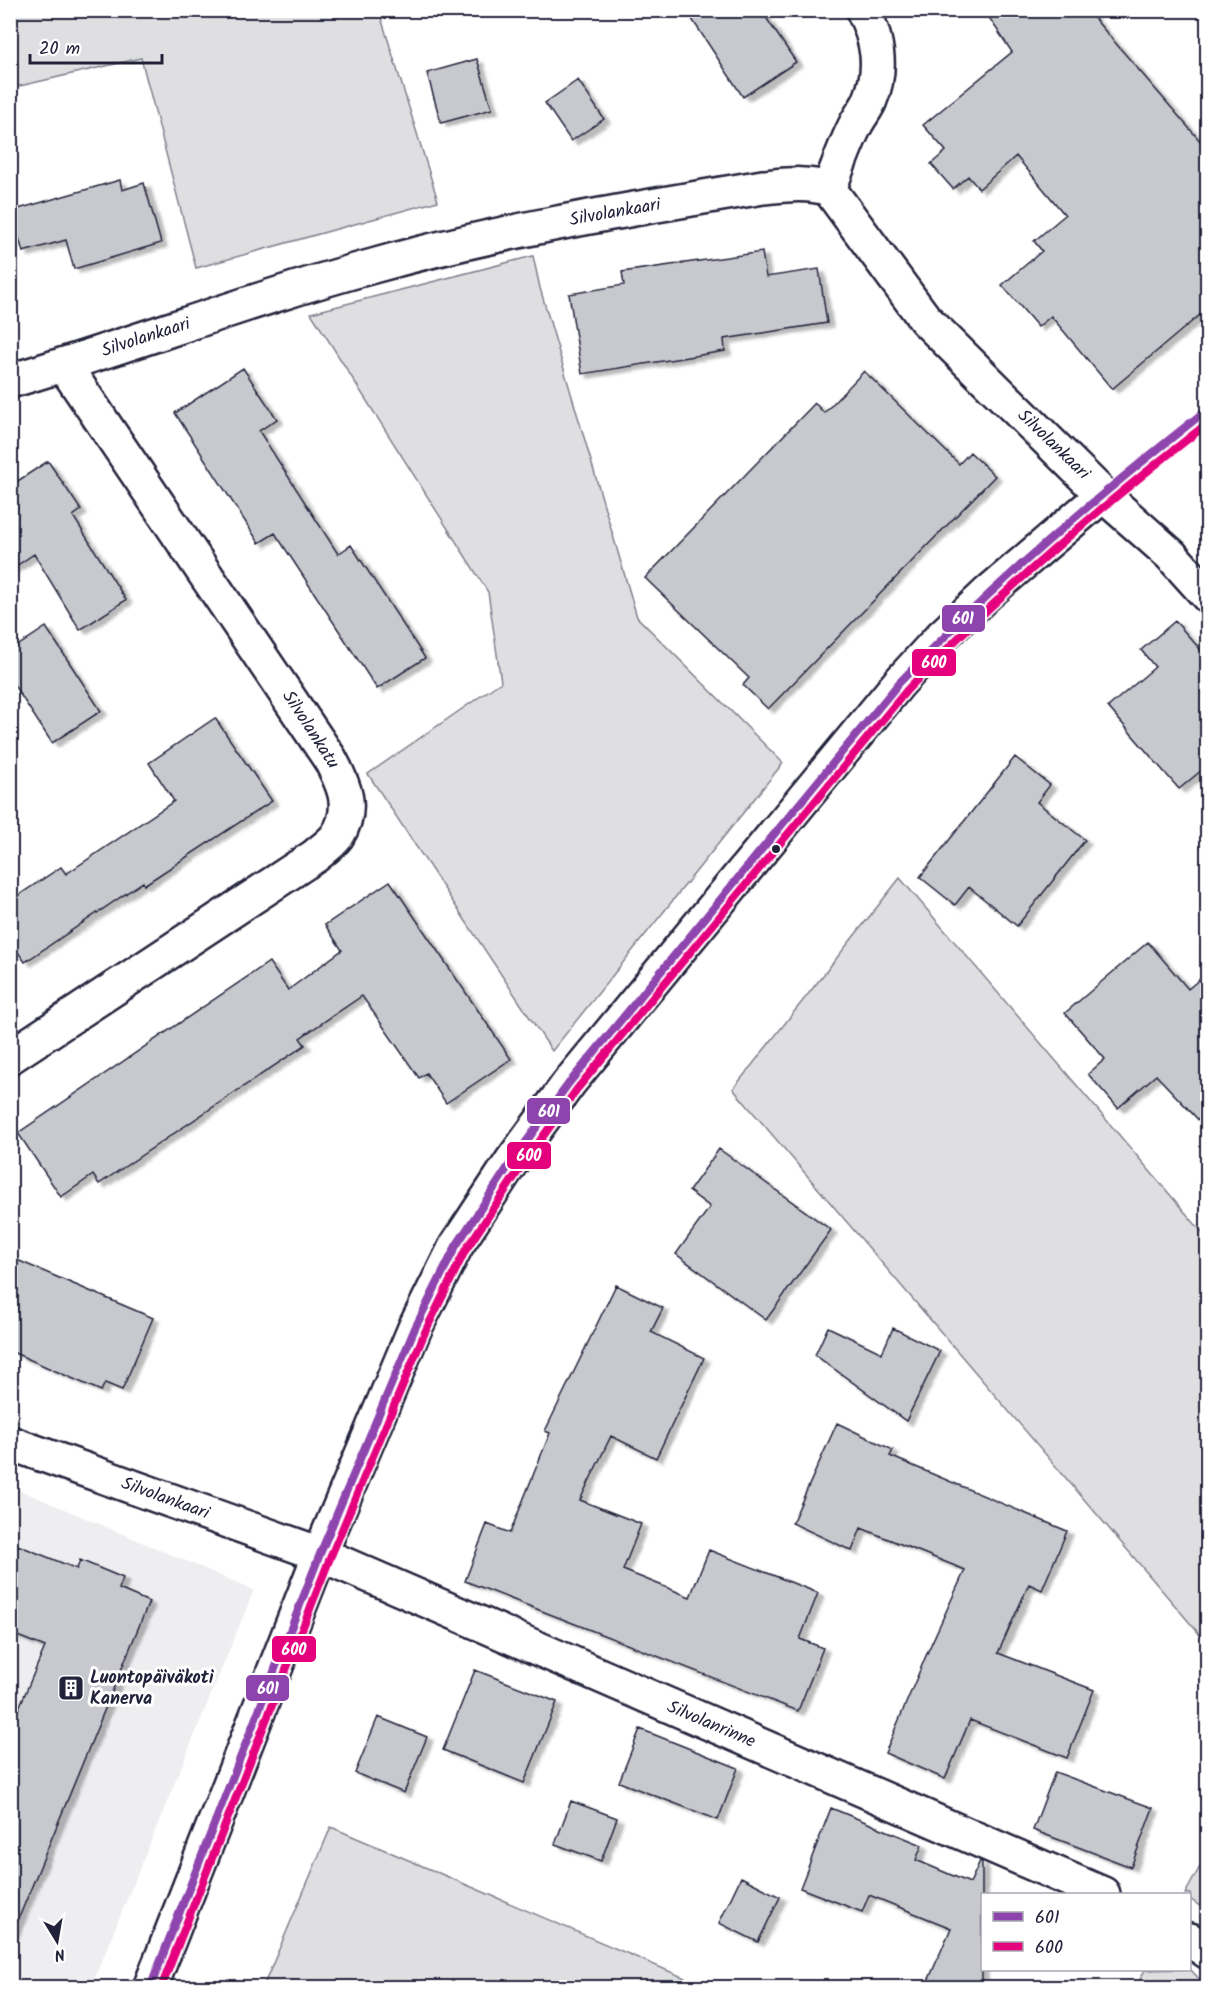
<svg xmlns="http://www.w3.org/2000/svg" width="1218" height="1998" font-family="Kalam,sans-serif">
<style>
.built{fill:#eeeef1}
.green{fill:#dfdfe2;stroke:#80808e;stroke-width:1.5}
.building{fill:#c8c8cf;stroke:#22223b;stroke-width:1.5;filter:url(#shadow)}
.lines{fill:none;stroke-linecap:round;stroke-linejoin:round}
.minor-casing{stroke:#22223b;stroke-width:38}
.minor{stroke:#fff;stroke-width:33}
.bus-1-casing{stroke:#fff;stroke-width:12}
.bus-2-casing{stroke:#fff;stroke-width:12}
.bus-1{stroke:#8e44ad;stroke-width:8}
.bus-2{stroke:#e5007d;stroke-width:8}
.bus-dot{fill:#22223b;stroke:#fff;stroke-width:2}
.labels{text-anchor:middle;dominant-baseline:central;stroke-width:6;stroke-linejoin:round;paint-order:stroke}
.street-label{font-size:18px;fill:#22223b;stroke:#fff}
.poi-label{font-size:18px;font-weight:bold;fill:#22223b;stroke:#fff;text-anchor:start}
.line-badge{stroke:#fff;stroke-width:2}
.badge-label{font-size:16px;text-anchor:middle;font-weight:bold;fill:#fff}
</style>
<defs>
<filter id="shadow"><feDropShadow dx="6" dy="4" stdDeviation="1.5" flood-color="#0004"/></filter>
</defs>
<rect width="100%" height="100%" fill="#fff"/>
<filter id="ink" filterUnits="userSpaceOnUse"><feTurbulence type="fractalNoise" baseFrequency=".0167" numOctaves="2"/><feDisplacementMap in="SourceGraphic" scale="12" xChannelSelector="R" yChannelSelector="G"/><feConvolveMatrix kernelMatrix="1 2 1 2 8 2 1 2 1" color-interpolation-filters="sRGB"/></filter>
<g filter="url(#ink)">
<path class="built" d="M 10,1486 L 254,1590 L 91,1987 L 11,1987 Z"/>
<path class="green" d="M 10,11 L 379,11 L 438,201 L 196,268 L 141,58 L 11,88 Z
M 533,256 L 540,288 L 637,617 L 783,763 L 552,1051 L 368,774 L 501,682 L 488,592 L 311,313 Z
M 900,878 L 1207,1238 L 1207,1643 L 733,1089 Z
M 331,1827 L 706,1987 L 263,1987 Z
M 1207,1854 L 1207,1911 L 1190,1899 L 1190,1894 L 1185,1894 Z
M 1190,1969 L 1207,1987 L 1136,1987 L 1145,1970 Z"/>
<path class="building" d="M 686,10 L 761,10 L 796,62 L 743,97 Z
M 984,10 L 1087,10 L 1208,150 L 1208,308 L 1112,389 L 1051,316 L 1038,327 L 1002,285 L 1042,251 L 1034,241 L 1065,215 L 1016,156 L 979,189 L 968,176 L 953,189 L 931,164 L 946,151 L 923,125 L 1012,52 Z
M 477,59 L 492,109 L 441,123 L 427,73 Z
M 578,80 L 604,119 L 571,141 L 545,103 Z
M 120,180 L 122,190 L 144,183 L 161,243 L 74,269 L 66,240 L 23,252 L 11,211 Z
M 762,252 L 766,277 L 819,269 L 827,323 L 724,339 L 725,351 L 582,374 L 569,294 L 624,285 L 622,272 Z
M 243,368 L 277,419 L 259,431 L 338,554 L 351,545 L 425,658 L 377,689 L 275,533 L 259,543 L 175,413 Z
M 864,371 L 959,464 L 970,452 L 995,476 L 768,709 L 743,685 L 749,678 L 645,578 L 815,403 L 824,413 Z
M 48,461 L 81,510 L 73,516 L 126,600 L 80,630 L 34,554 L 10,570 L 10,486 Z
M 1175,621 L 1208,658 L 1208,765 L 1179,789 L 1108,707 L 1155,667 L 1141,650 Z
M 46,627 L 101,711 L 52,743 L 10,679 L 10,651 Z
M 215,718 L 272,801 L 144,885 L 143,882 L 25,962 L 10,941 L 10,901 L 61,867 L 66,874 L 174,801 L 149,763 Z
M 1015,757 L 1050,785 L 1037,802 L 1085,840 L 1017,926 L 969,887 L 955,905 L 920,877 Z
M 390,881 L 511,1059 L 446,1103 L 426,1073 L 419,1078 L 362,996 L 300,1038 L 305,1045 L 99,1184 L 93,1175 L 61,1197 L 18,1133 L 269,962 L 288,990 L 342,950 L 325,925 Z
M 1148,942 L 1188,989 L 1208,972 L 1208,1130 L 1156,1075 L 1118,1108 L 1088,1074 L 1105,1059 L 1065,1013 Z
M 719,1149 L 831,1230 L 766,1320 L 676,1254 L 710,1207 L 689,1191 Z
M 10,1257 L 153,1318 L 122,1390 L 105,1383 L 101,1391 L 10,1351 Z
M 616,1285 L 663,1308 L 651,1332 L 704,1358 L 656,1458 L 611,1436 L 580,1500 L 641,1524 L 623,1570 L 690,1597 L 709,1550 L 818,1593 L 800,1639 L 823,1648 L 798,1711 L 465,1581 L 487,1524 L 510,1533 L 550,1433 L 545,1431 Z
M 828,1327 L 882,1353 L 893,1328 L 940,1351 L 906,1421 L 815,1355 Z
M 837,1423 L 893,1450 L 890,1456 L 1067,1531 L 1042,1590 L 1029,1584 L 998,1653 L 1094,1690 L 1067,1758 L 970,1720 L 945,1779 L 885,1753 L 928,1651 L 965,1570 L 861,1528 L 852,1551 L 792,1523 Z
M 10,1542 L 77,1569 L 80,1560 L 123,1578 L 119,1589 L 149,1602 L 11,1937 L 10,1729 L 45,1647 L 10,1633 Z
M 475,1670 L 557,1702 L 524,1783 L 443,1750 Z
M 378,1717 L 427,1737 L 404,1793 L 355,1773 Z
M 640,1729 L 738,1768 L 718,1820 L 619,1782 Z
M 1055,1772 L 1153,1808 L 1131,1867 L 1033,1830 Z
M 571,1801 L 617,1818 L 601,1861 L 555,1844 Z
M 831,1808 L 922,1845 L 916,1860 L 970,1883 L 980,1861 L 982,1862 L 982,1988 L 925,1988 L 951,1928 L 869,1895 L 862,1912 L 800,1888 Z
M 741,1877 L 780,1897 L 758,1942 L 719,1923 Z"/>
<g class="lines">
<defs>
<path id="minor" d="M 829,189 C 838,167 845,145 856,124 C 860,116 867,108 870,100 C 883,69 878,40 863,10
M 10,381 C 132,345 251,299 373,266 C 501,230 632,209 763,187 C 786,185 807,182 829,189 L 925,319 L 1103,495 L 1171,555 L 1208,596
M 10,1057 L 315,856 C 322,850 332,843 337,836 C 355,808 344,785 330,759 L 64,365
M 10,1443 L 320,1554 L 1103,1894
M 1190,1940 L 1208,1952
M 150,1988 L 320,1554 L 415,1328 L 456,1246 L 512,1161 L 569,1083 L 899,683 L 942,636 L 989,592 L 1103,495"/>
</defs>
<use href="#minor" class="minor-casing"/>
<use href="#minor" class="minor"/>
<defs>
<path id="bus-1" d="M 150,1988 L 320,1554 L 415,1328 L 456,1246 L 512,1161 L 569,1083 L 899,683 C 994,583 1099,495 1208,409"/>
<path id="bus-2" d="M 161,1988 L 330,1558 L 425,1332 L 465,1251 L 521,1167 L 577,1089 L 907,690 C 999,592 1102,506 1208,423"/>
</defs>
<use href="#bus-1" class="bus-1-casing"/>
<use href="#bus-2" class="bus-2-casing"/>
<use href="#bus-1" class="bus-1"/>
<use href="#bus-2" class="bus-2"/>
</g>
</g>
<defs>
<symbol id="building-square" viewBox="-11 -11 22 22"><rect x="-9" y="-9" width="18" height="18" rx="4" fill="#22223b" stroke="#fff"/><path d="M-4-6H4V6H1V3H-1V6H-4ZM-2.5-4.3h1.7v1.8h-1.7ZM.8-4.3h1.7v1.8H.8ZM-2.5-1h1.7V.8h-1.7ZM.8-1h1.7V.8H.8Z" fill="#fff"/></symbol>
</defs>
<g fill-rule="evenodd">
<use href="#building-square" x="56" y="1673" width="30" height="30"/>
</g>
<circle class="bus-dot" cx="776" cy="849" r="5"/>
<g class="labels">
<g class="street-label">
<text transform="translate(615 213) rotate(-10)">Silvolankaari</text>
<text transform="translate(146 338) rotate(-18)">Silvolankaari</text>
<text transform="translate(1053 445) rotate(44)">Silvolankaari</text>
<text transform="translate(310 730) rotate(57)">Silvolankatu</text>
<text transform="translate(165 1499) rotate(20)">Silvolankaari</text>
<text transform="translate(711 1725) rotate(23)">Silvolanrinne</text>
</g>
<g class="poi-label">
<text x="90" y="1678">Luontopäiväkoti<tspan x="90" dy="21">Kanerva</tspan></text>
</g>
</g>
<g class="line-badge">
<rect x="941" y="604" width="45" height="29" rx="6" fill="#8e44ad"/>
<rect x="911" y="648" width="46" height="29" rx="6" fill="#e5007d"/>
<rect x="526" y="1097" width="45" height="28" rx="6" fill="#8e44ad"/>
<rect x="506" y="1141" width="46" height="29" rx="6" fill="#e5007d"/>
<rect x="271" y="1635" width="46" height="28" rx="6" fill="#e5007d"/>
<rect x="245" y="1674" width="45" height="28" rx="6" fill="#8e44ad"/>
</g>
<g class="badge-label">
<text x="963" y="624">601</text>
<text x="934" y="668">600</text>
<text x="549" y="1117">601</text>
<text x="529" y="1161">600</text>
<text x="294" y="1655">600</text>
<text x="268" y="1694">601</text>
</g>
<rect width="1218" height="1998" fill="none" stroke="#fff" stroke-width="36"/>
<rect x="18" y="18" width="1182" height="1962" fill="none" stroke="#22223b" stroke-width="2" filter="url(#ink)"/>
<rect x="981" y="1893" width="210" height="78" fill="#ffffff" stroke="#a7a7b1" stroke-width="1.5"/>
<rect x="993" y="1912" width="30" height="9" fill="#8e44ad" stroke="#a7a7b1" stroke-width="1.5"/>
<text x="1035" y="1923" font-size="18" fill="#22223b">601</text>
<rect x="993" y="1942" width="30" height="9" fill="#e5007d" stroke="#a7a7b1" stroke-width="1.5"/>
<text x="1035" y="1953" font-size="18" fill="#22223b">600</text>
<g transform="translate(57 1941) rotate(169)" stroke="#ffffff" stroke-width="4.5" paint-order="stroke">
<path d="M0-4.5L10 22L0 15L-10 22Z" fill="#22223b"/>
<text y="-9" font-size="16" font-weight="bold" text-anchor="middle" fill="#22223b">N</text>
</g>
<path d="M30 54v9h132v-9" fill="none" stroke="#22223b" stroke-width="3"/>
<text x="39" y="54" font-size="18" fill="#22223b" stroke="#ffffff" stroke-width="4.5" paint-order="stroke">20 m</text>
</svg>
